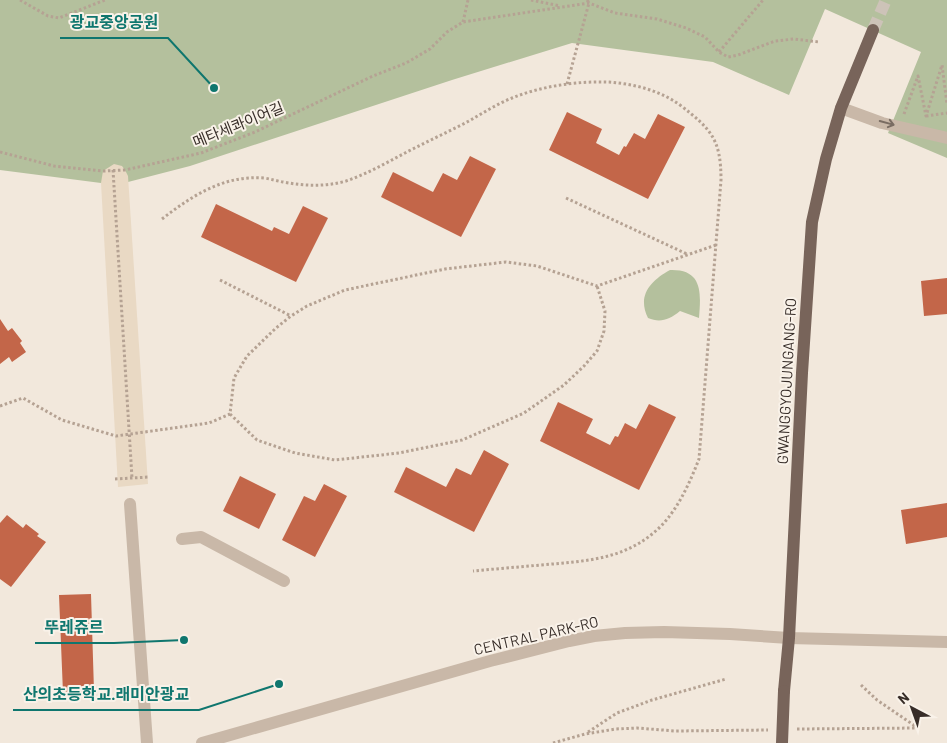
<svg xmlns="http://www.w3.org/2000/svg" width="947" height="743" font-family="Barlow,'Noto Sans KR',sans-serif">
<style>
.green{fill:#b4c09d}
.plaza{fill:#e9d9c4}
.building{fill:#c36649}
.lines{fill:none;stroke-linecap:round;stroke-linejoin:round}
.major-tunnel{stroke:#cdc3b8;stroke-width:12;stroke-dasharray:12 6;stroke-linecap:butt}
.path{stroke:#b5a293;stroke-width:3;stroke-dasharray:2.5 2.5;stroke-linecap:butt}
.minor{stroke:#c9b8a8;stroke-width:12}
.major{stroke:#78645a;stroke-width:12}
.major-bridge{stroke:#78645a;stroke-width:12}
.oneway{stroke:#796c62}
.labels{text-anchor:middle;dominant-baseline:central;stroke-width:4;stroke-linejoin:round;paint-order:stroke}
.street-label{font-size:15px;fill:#372d28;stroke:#f9f2e9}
.leader{fill:none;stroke:#0f766e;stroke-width:2}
.callout-dot{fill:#0f766e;stroke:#f9f2e9;stroke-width:2}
.callout-label{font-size:16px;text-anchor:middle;font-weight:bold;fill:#0f766e;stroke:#f9f2e9;stroke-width:4;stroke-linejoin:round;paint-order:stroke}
</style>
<rect width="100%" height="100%" fill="#f2e8dc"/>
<path class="green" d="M 0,0 L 947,0 L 947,158 L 888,133 L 921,52 L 825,9 L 789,95 L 713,62 L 572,43 L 452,80 L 190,166 L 128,182 L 101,183 L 0,170 Z
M 670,270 C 703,269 701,293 699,318 L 680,311 C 669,320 660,323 648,318 C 637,296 650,281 670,270 Z"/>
<path class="plaza" d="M 114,164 L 122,166 L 125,170 L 128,176 L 148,484 L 118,487 L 101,183 L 103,171 Z"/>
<path class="building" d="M 567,112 L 602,129 L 596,143 L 619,155 L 624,146 L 626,147 L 634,133 L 645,139 L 658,114 L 685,127 L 648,199 L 549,150 Z
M 470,156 L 496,169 L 461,237 L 381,197 L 393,172 L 433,192 L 443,173 L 457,180 Z
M 216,204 L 272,231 L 274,227 L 289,234 L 303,206 L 328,218 L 296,282 L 201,237 Z
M 947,278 L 947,314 L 924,316 L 921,281 Z
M 0,319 L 8,331 L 12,328 L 22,341 L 20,343 L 26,352 L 12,362 L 9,357 L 0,364 Z
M 558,402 L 593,419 L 586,433 L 610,445 L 615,436 L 618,437 L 625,423 L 636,429 L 649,404 L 676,417 L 639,490 L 540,441 Z
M 484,450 L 509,464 L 474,532 L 394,492 L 406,467 L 446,487 L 456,468 L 471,475 Z
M 240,476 L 276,494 L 259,529 L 223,511 Z
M 324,484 L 347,496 L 315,557 L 282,540 L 304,496 L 315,501 Z
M 947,503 L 947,537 L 906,544 L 901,510 Z
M 7,515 L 23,528 L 26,524 L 39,534 L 37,536 L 46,542 L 11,587 L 0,579 L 0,523 Z
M 91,594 L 94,691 L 63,693 L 59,595 Z"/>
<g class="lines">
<path class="major-tunnel" d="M 873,30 L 886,0"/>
<path class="path" d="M 20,0 L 48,16 L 59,18 L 105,0
M 531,0 L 560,6
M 463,22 L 468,0
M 719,52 L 763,0
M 567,84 L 589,3 L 587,0
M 904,114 L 918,76 L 926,116 L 942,65 L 947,104
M 926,116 L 947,113
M 0,152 L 54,166 L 103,171 L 125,170 L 201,153 L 255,132 L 373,76 L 406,63 L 430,49 L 447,32 L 463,22 L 589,3 L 615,13 L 657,19 L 686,28 L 705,37 L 719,52 L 728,57 L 738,55 L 775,41 L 794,39 L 819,42
M 113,170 L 132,478
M 566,198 L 687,254
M 162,219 C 193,195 224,175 264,178 C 271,179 277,181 283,182 C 305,186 325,187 346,181 C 367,174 386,163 405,153 C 426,142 448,132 469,121 C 483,113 497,104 512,98 C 542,86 577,81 609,82 C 634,84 659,90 680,105 C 711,129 721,139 721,180 L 699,459 C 690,482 679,507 662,525 C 628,560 586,561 541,565 C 518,567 495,569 473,571
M 220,280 L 291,316
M 0,406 L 23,398 L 62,420 L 116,436 L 209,423 L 230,414 L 234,378 L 247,356 L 276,328 L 291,316 L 307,306 L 345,290 L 445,269 L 506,262 L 537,266 L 597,286 L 716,245
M 230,414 L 257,440 L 295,453 L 335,460 L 399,453 L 462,440 L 524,413 L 564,385 L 584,366 L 597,351 L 604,331 L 605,311 L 597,286
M 115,479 L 149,477
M 861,685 L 877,700 L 918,728
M 797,729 L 919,728
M 588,732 L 617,713 L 652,700 L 726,679
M 553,743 L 585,734 L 616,729 L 637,728 L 675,731 L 768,730"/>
<path class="minor" d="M 841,108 L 882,123 L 947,138
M 130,504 L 147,743
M 182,539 L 201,537 L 284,581
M 202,743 L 490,661 L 569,641 L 594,636 L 625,633 L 664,632 L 730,634 L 789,638 L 947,642"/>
<path class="major" d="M 784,691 L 789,638 L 802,373 L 812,222 L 826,159 L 841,108 L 873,30"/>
<path class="major-bridge" d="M 782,743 L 784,691"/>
</g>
<defs><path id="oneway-shaft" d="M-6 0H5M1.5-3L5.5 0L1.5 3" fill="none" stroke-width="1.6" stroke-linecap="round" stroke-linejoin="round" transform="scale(1.25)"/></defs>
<use class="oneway" href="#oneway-shaft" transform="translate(887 123) rotate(15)"/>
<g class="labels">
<g class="street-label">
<text transform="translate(238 124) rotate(-22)">메타세콰이어길</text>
<text transform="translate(786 381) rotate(-87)">GWANGGYOJUNGANG-RO</text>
<text transform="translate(536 635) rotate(-13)">CENTRAL PARK-RO</text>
</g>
</g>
<path class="leader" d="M214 88L168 38H60M184 640L114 643H35M279 684L199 710H13"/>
<g class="callout-dot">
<circle cx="214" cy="88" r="5"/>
<circle cx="184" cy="640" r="5"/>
<circle cx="279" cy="684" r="5"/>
</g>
<g class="callout-label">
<text x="114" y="28">광교중앙공원</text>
<text x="74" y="633">뚜레쥬르</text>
<text x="106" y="700">산의초등학교.래미안광교</text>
</g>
<g transform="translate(912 708) rotate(319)" stroke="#f9f2e9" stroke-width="4" paint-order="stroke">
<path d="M0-4L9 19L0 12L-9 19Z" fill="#372d28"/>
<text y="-8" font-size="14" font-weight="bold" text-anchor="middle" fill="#372d28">N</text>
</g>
</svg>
